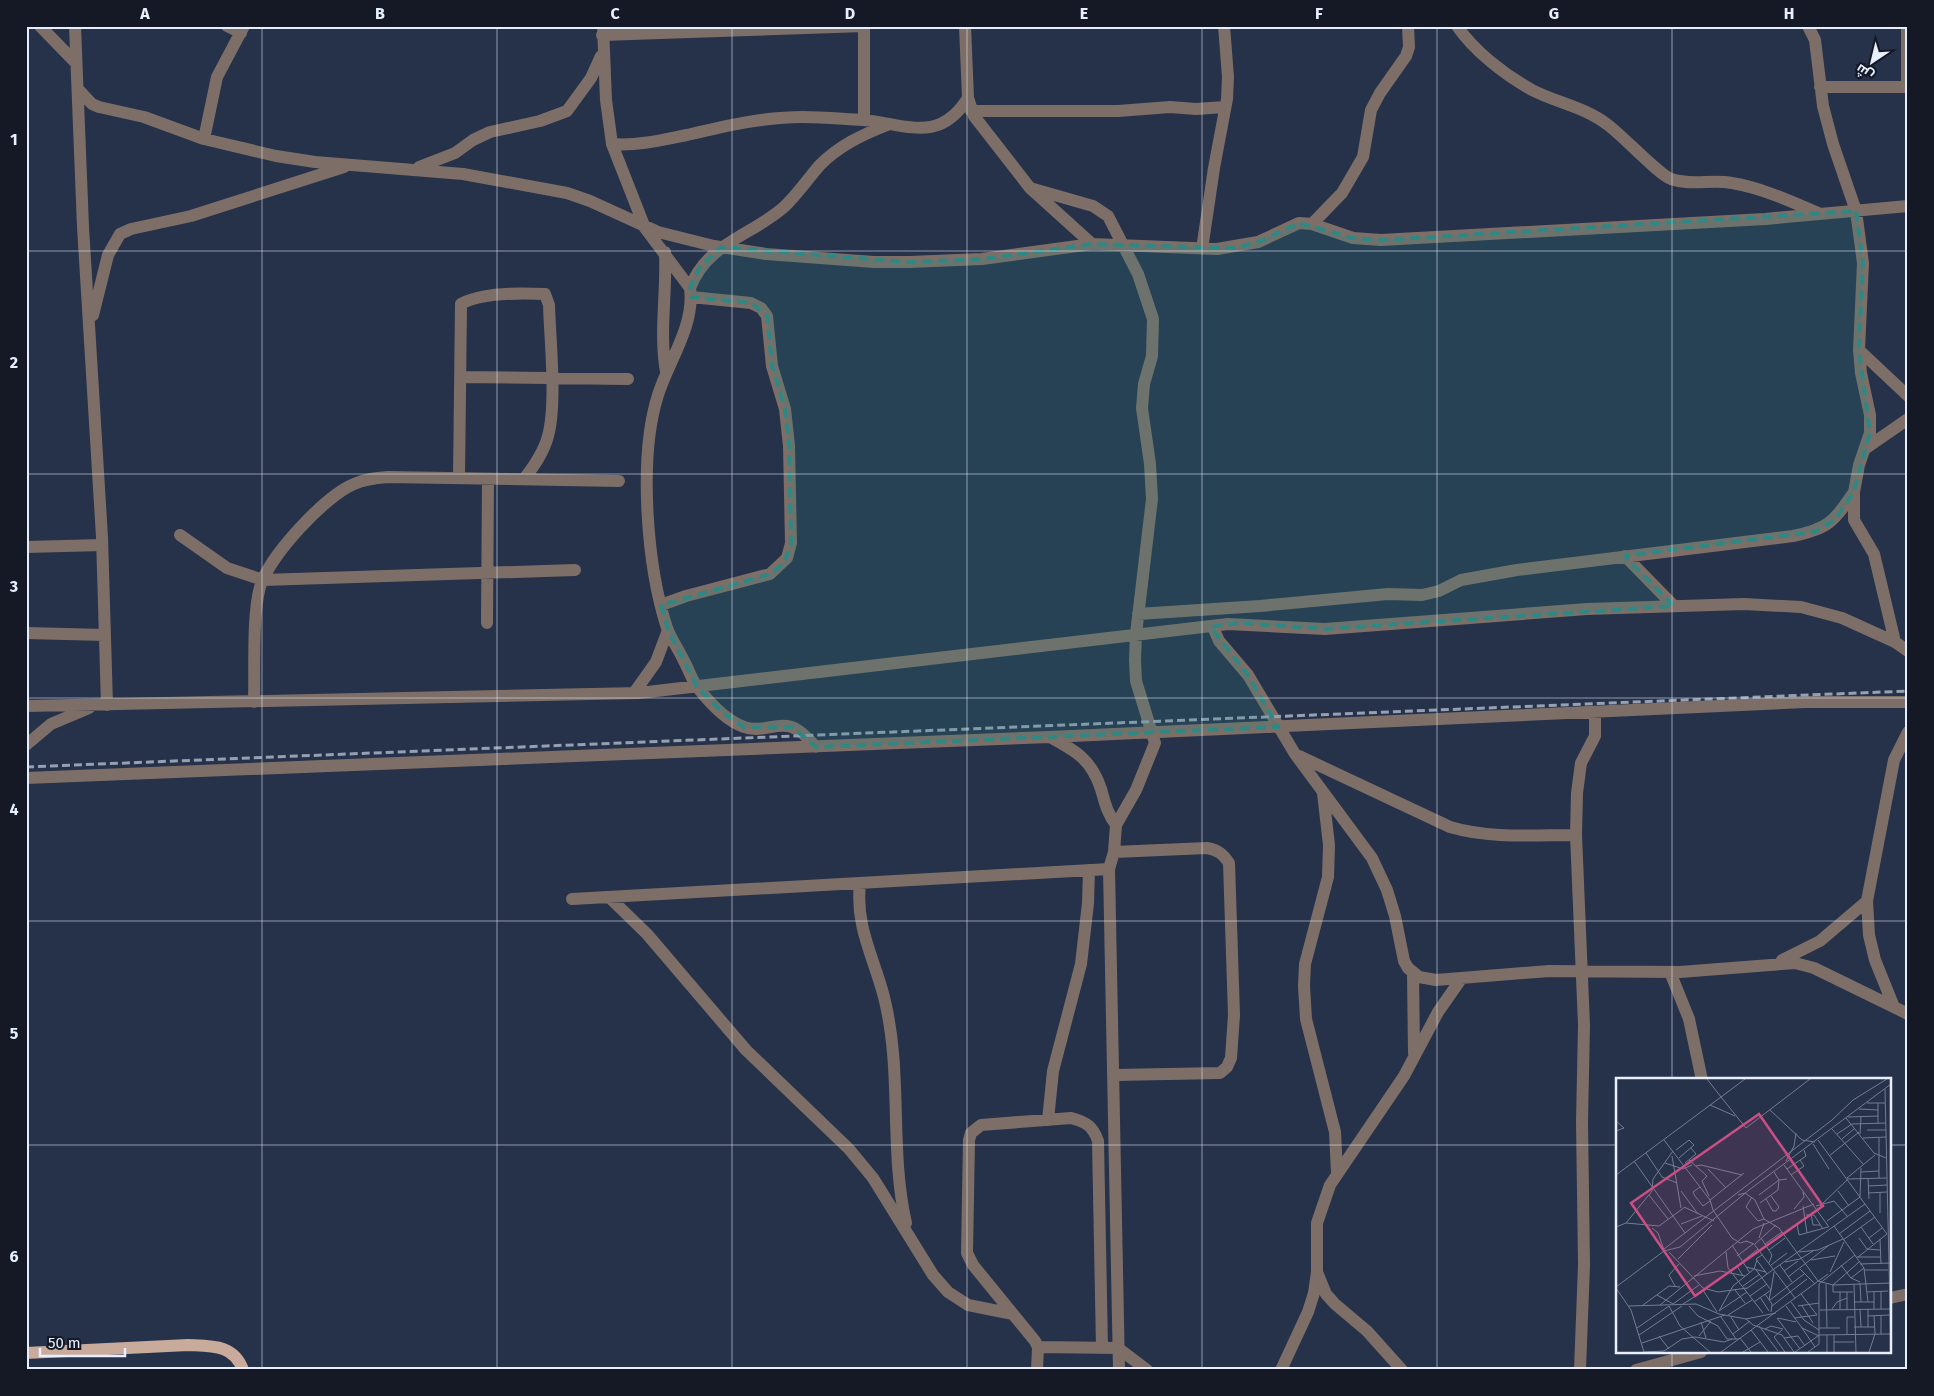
<svg xmlns="http://www.w3.org/2000/svg" width="1934" height="1396" font-family="'Fira Sans',Cairo,sans-serif">
<style>
.lines{fill:none;stroke-linecap:round;stroke-linejoin:round}
.minor{stroke:#7d6f67;stroke-width:12}
.major{stroke:#c8ab9b;stroke-width:12}
.rail{stroke:#96a0b3;stroke-width:3;stroke-dasharray:8 4;stroke-linecap:butt}
.marked{fill:#2f8884;fill-opacity:0.2;stroke:#2f8884;stroke-width:4;stroke-dasharray:10 6;stroke-linejoin:round}
.grid{fill:none;stroke:#e7efff;stroke-width:1;stroke-opacity:0.55}
.inset-road{fill:none;stroke:#737d92;stroke-width:1}
.view{fill:#cb4e84;fill-opacity:0.15;stroke:#cb4e84;stroke-width:2.5}
.inset-edge{fill:none;stroke:#e7efff;stroke-width:2.5}
.neatline{fill:none;stroke:#e7efff;stroke-width:2}
.grid-label{font-size:16px;text-anchor:middle;font-weight:bold;fill:#e7efff}
</style>
<rect width="100%" height="100%" fill="#26314a"/>
<g class="lines">
<path class="minor" d="M 40,26 L 76,63
M 75,26 L 83,227 L 102,537 L 107,705
M 227,26 L 241,33
M 603,26 L 606,100 L 612,144 L 645,228 L 690,288 C 695,326 669,360 658,395 C 638,458 647,566 667,628 C 671,639 679,650 684,661 C 689,670 692,681 698,688 C 709,702 727,721 744,727 C 761,734 780,720 796,729 C 804,733 810,741 816,747
M 864,26 L 864,120
M 965,26 L 968,98 L 974,116 L 1030,188 L 1092,244
M 1457,26 C 1474,51 1505,75 1532,90 C 1557,103 1585,107 1608,125 C 1623,136 1658,174 1671,179 C 1691,186 1712,179 1732,183 C 1762,188 1790,201 1818,213
M 1808,26 L 1815,40 L 1823,106 L 1833,144 L 1856,211 L 1863,263 L 1859,350 L 1861,373 L 1870,415 L 1870,433 L 1859,465 L 1854,492 L 1854,520 L 1874,554 L 1895,642
M 1907,26 L 1907,87
M 602,35 L 864,26
M 1820,87 L 1908,87
M 78,89 L 92,104 L 99,107 L 144,117 L 204,139 L 276,156 L 315,162 L 463,174 L 567,193 L 590,201 L 658,232 L 714,246 L 766,254 L 874,262 L 909,262 L 982,259 L 1092,244 L 1217,249 L 1258,242 L 1299,223 L 1312,224 L 1353,238 L 1381,240 L 1765,219 L 1908,206
M 971,111 L 1118,111 L 1170,107 L 1196,109 L 1225,107
M 204,139 L 217,77 L 244,26
M 612,144 C 638,146 662,140 687,135 C 725,126 763,117 803,117 C 823,117 843,119 863,120 C 907,124 939,144 968,98
M 419,167 L 455,153 L 473,140 L 490,132 L 540,121 L 567,111 L 591,78 L 601,56
M 1030,188 L 1093,206 L 1108,216 L 1138,274 L 1153,319 L 1152,356 L 1144,384 L 1142,408 L 1150,464 L 1152,499 L 1136,634 L 1135,660 L 1136,681 L 1155,743 L 1136,790 L 1116,825 L 1114,852 L 1109,869 L 1119,1370
M 1312,224 L 1342,193 L 1363,157 L 1371,110 L 1380,93 L 1406,56 L 1409,47 L 1408,26
M 1202,249 L 1214,168 L 1227,99 L 1228,77 L 1224,26
M 665,252 C 667,292 659,333 666,372
M 690,288 C 707,243 751,236 784,207 C 797,195 807,180 819,166 C 838,146 862,135 887,125
M 93,315 L 108,255 L 120,234 L 131,229 L 191,216 L 344,167
M 1859,350 L 1908,396
M 460,377 L 628,379
M 1866,448 L 1908,419
M 459,478 L 461,304 C 482,292 521,293 545,294 L 549,305 C 550,341 557,403 548,436 C 544,452 534,466 524,479
M 180,535 L 227,568 L 263,580 L 575,570
M 26,547 L 102,545
M 1625,556 L 1674,606
M 661,605 L 686,596 L 770,574 L 787,558 L 791,543 L 789,446 L 785,409 L 772,366 L 767,316 L 761,308 L 751,303 L 691,297
M 1138,614 L 1260,606 L 1388,594 L 1422,595 L 1439,591 L 1461,580 L 1517,570 L 1793,536 C 1829,529 1834,521 1854,492
M 487,623 L 488,479
M 1213,627 L 1219,641 L 1248,675 L 1295,754 L 1372,858 L 1387,890 L 1395,916 L 1404,961 L 1408,968 L 1419,977 L 1436,980 L 1549,971 L 1680,972 L 1795,963 L 1814,968 L 1908,1014
M 26,633 L 105,635
M 634,693 L 656,662 L 668,630
M 254,702 C 255,670 252,616 260,587 C 269,556 325,496 354,484 C 365,479 376,478 388,477 L 619,481
M 26,706 L 639,693 L 1228,624 L 1325,629 L 1587,609 L 1744,604 L 1801,607 L 1842,618 L 1895,642 L 1908,651
M 1050,737 C 1076,751 1091,759 1101,789 C 1105,803 1107,813 1116,825
M 26,745 L 51,724 L 89,708
M 1299,756 L 1450,827 C 1491,839 1534,835 1576,835
M 26,778 L 1050,737 L 1805,702 L 1908,702
M 1323,793 L 1329,845 L 1328,877 L 1305,964 L 1304,986 L 1306,1019 L 1335,1132 L 1337,1173
M 1114,852 L 1207,848 C 1218,850 1223,854 1229,863 L 1234,1015 L 1231,1058 L 1227,1067 L 1220,1073 L 1115,1075
M 860,884 C 855,926 874,958 884,997 C 903,1072 889,1148 906,1223
M 609,897 L 647,934 L 746,1050 L 849,1149 L 873,1178 L 933,1275 L 948,1292 L 968,1305 L 1013,1314
M 572,899 L 1109,869
M 1782,960 L 1820,941 L 1867,901
M 1670,972 L 1689,1019 L 1702,1080
M 1413,973 L 1414,1053
M 1894,1007 L 1875,960 L 1869,935 L 1867,901 L 1894,760 L 1908,732
M 1048,1120 L 1053,1071 L 1081,964 L 1088,903 L 1089,870
M 1317,1272 L 1326,1294 L 1335,1304 L 1367,1331 L 1402,1370
M 1890,1298 L 1908,1294
M 1038,1347 L 1118,1348 L 1147,1370
M 1037,1370 L 1038,1347 L 1035,1341 L 973,1265 L 967,1253 L 969,1140 L 971,1133 L 981,1125 L 1071,1118 C 1086,1122 1093,1126 1098,1141 L 1102,1348
M 1281,1370 L 1308,1312 L 1314,1293 L 1317,1272 L 1317,1223 L 1330,1185 L 1404,1076 L 1438,1012 L 1461,979
M 1580,1370 L 1584,1265 L 1582,1122 L 1584,1025 L 1576,835 L 1577,793 L 1581,763 L 1595,736 L 1595,712
M 1636,1370 L 1701,1352"/>
<path class="major" d="M 26,1353 L 188,1345 C 211,1346 234,1344 243,1370"/>
<path class="rail" d="M 26,767 L 1908,691"/>
</g>
<path class="marked" d="M 1856,211 L 1863,263 L 1859,350 L 1870,433 L 1854,492 L 1835,520 L 1815,532 L 1625,556 L 1674,606 L 1325,629 L 1240,623 L 1211,627 L 1248,675 L 1278,727 L 816,747 L 792,727 L 745,728 L 723,713 L 697,687 L 668,630 L 661,605 L 770,574 L 784,563 L 791,543 L 789,446 L 785,409 L 772,366 L 767,316 L 751,303 L 691,297 L 690,288 L 699,268 L 721,247 L 909,262 L 982,259 L 1092,244 L 1233,248 L 1258,242 L 1299,223 L 1353,238 L 1381,240 Z"/>
<path class="grid" d="M 262,26 L 262,1370M 497,26 L 497,1370M 732,26 L 732,1370M 967,26 L 967,1370M 1202,26 L 1202,1370M 1437,26 L 1437,1370M 1672,26 L 1672,1080M 26,251 L 1908,251M 26,474 L 1908,474M 26,698 L 1908,698M 26,921 L 1908,921M 26,1145 L 1618,1145M 1890,1145 L 1908,1145M 1672,1352 L 1672,1370"/>
<g transform="translate(1616 1078)">
<rect width="275" height="275" fill="#26314a"/>
<path class="inset-road" d="M 91,1 L 105,19 L 129,1M 269,11 L 275,274M 251,25 L 269,25M 262,25 L 262,45M 94,27 L 119,38M 243,31 L 262,32M 154,32 L 186,62 L 199,64M 232,39 L 262,38M 230,40 L 258,75 L 270,80M 0,43 L 8,50 L 0,53M 236,46 L 270,45M 216,51 L 248,87M 251,52 L 270,52M 221,56 L 236,46M 244,56 L 245,39M 263,59 L 263,100M 247,60 L 270,59M 226,61 L 239,50M 48,62 L 94,122 L 97,132 L 116,160 L 124,165 L 131,163M 202,62 L 271,156M 197,66 L 213,91M 60,72 L 73,62 L 78,67 L 63,80M 30,75 L 46,99 L 61,105M 56,78 L 65,130M 213,78 L 243,54M 73,82 L 91,98 L 86,103M 18,83 L 69,155M 170,83 L 178,68 L 180,55M 49,85 L 67,91 L 76,87M 69,85 L 80,76 L 75,70M 168,87 L 213,149M 80,88 L 85,87 L 126,97M 92,91 L 110,110M 171,91 L 190,78 L 188,72M 245,94 L 263,93M 0,97 L 105,19 L 130,50 L 194,1M 175,97 L 188,88 L 184,82M 231,100 L 259,77M 252,100 L 253,121M 231,101 L 271,100M 86,103 L 93,118M 252,108 L 271,107M 84,109 L 77,114 L 79,118 L 87,128 L 94,123M 65,113 L 82,136M 222,113 L 233,128M 264,114 L 264,135M 252,115 L 271,114M 33,117 L 52,141M 122,117 L 129,115 L 139,122 L 148,141 L 163,150 L 202,203 L 217,207 L 275,205M 143,117 L 163,102 L 171,101M 136,119 L 130,129 L 142,143 L 148,141M 150,121 L 157,133 L 160,133 L 163,129 L 155,118M 94,122 L 128,95M 144,125 L 162,112 L 163,102 L 158,94M 187,128 L 191,155M 200,128 L 218,123 L 232,139M 204,128 L 231,102M 68,129 L 98,143M 178,131 L 188,119 L 187,114M 195,136 L 197,147 L 204,147M 190,137 L 198,137 L 207,151M 211,143 L 244,119 L 245,90M 10,145 L 36,113 L 37,101 L 57,73M 65,146 L 86,138M 181,146 L 183,157 L 212,149M 218,148 L 248,190 L 252,224M 0,149 L 10,145 L 43,148 L 69,129M 245,149 L 257,166M 36,150 L 42,155 L 48,172M 223,156 L 254,133M 143,160 L 148,145M 145,160 L 156,177 L 153,185M 243,160 L 251,171 L 264,172M 253,160 L 266,150M 264,161 L 265,186M 227,162 L 259,139M 130,163 L 138,166 L 179,220M 139,166 L 160,147M 149,166 L 166,154M 116,167 L 134,195M 48,171 L 216,42 L 237,22 L 271,1M 153,172 L 169,160M 53,174 L 87,210 L 102,214 L 131,210M 110,174 L 112,190 L 147,235M 183,174 L 202,172 L 227,161M 146,177 L 140,181 L 151,196M 121,178 L 137,166M 241,179 L 264,179M 242,179 L 271,156M 62,181 L 96,147M 195,182 L 219,178M 169,184 L 184,181 L 197,173M 244,186 L 275,185M 155,187 L 171,175M 164,187 L 176,204M 225,187 L 235,200 L 244,204M 130,189 L 150,194M 184,191 L 199,206M 140,192 L 155,212 L 153,222M 248,192 L 272,192M 168,193 L 182,183M 214,194 L 228,164M 78,198 L 104,193 L 129,198M 127,198 L 121,188 L 142,171M 172,199 L 212,168M 235,200 L 248,190M 244,205 L 245,224M 210,206 L 211,250M 238,206 L 240,274M 59,208 L 53,197 L 63,186M 127,208 L 144,196M 0,209 L 48,173 L 64,169 L 133,112 L 275,6M 0,210 L 15,232 L 28,274M 130,211 L 249,126M 87,212 L 101,234M 119,212 L 129,225M 258,213 L 258,231M 265,213 L 265,231M 231,214 L 231,231M 237,214 L 217,214 L 217,207 L 243,184M 251,214 L 272,213M 149,216 L 156,226 L 155,234M 185,216 L 201,237M 41,217 L 57,226M 134,218 L 151,206M 144,219 L 153,233M 154,222 L 188,196M 138,224 L 155,212 L 158,194M 175,224 L 188,242 L 203,252M 238,224 L 258,224M 57,226 L 83,207M 67,226 L 89,212M 27,227 L 53,208 L 64,209M 44,227 L 137,151 L 198,126M 13,228 L 80,226 L 103,236 L 130,241 L 160,235M 53,228 L 64,248 L 94,274M 73,228 L 82,238 L 102,248 L 111,261 L 123,261M 156,228 L 191,201M 170,228 L 186,250 L 203,258M 182,228 L 203,225M 186,228 L 197,245M 216,231 L 221,224 L 231,220M 224,231 L 224,214M 244,231 L 245,249M 252,231 L 252,249M 204,232 L 275,231M 103,233 L 117,208 L 138,191 L 141,182M 103,233 L 131,214M 112,237 L 136,222M 252,238 L 273,237M 265,238 L 265,256M 105,239 L 120,261M 115,239 L 123,252M 161,240 L 184,271M 162,240 L 180,244M 178,240 L 201,237M 130,241 L 137,247 L 166,257 L 178,274M 85,244 L 90,260M 143,248 L 162,273M 238,249 L 259,249M 21,250 L 53,228M 186,250 L 199,269M 203,250 L 224,250M 149,251 L 155,248 L 167,251M 135,252 L 152,274M 166,252 L 158,259 L 169,274M 117,256 L 134,243M 23,257 L 66,228M 203,257 L 203,206 L 239,177M 211,257 L 211,274M 218,257 L 218,274M 231,257 L 231,239 L 238,239M 43,258 L 53,271M 83,258 L 95,243M 124,260 L 135,274M 168,260 L 182,258 L 189,268M 218,264 L 238,264M 26,265 L 109,237M 28,274 L 48,273 L 66,261 L 79,259 L 108,264 L 116,261M 105,274 L 212,196M 127,274 L 144,264M 179,274 L 202,258M 192,274 L 203,266 L 203,257 L 274,256M 253,274 L 259,256 L 258,238"/>
<path class="view" d="M 143,36 L 207,128 L 79,218 L 15,125 Z"/>
<rect width="275" height="275" class="inset-edge"/>
</g>
<rect width="1934" height="1396" fill="none" stroke="#141925" stroke-width="55"/>
<g transform="translate(1872 62) rotate(215)" stroke="#141925" stroke-width="4" paint-order="stroke">
<path d="M0-4L9 19L0 12L-9 19Z" fill="#e7efff"/>
<text y="-8" font-size="14" font-weight="bold" text-anchor="middle" fill="#e7efff">ش</text>
</g>
<path d="M40 1348v8h85v-8" fill="none" stroke="#e7efff" stroke-width="2.5"/>
<text x="48" y="1348" font-size="15" fill="#e7efff" stroke="#141925" stroke-width="4" paint-order="stroke">50 m</text>
<rect x="28" y="28" width="1878" height="1340" class="neatline"/>
<g class="grid-label">
<text x="145" y="19">A</text>
<text x="380" y="19">B</text>
<text x="615" y="19">C</text>
<text x="850" y="19">D</text>
<text x="1084" y="19">E</text>
<text x="1319" y="19">F</text>
<text x="1554" y="19">G</text>
<text x="1789" y="19">H</text>
<text x="14" y="145">1</text>
<text x="14" y="368">2</text>
<text x="14" y="592">3</text>
<text x="14" y="815">4</text>
<text x="14" y="1039">5</text>
<text x="14" y="1262">6</text>
</g>
</svg>
